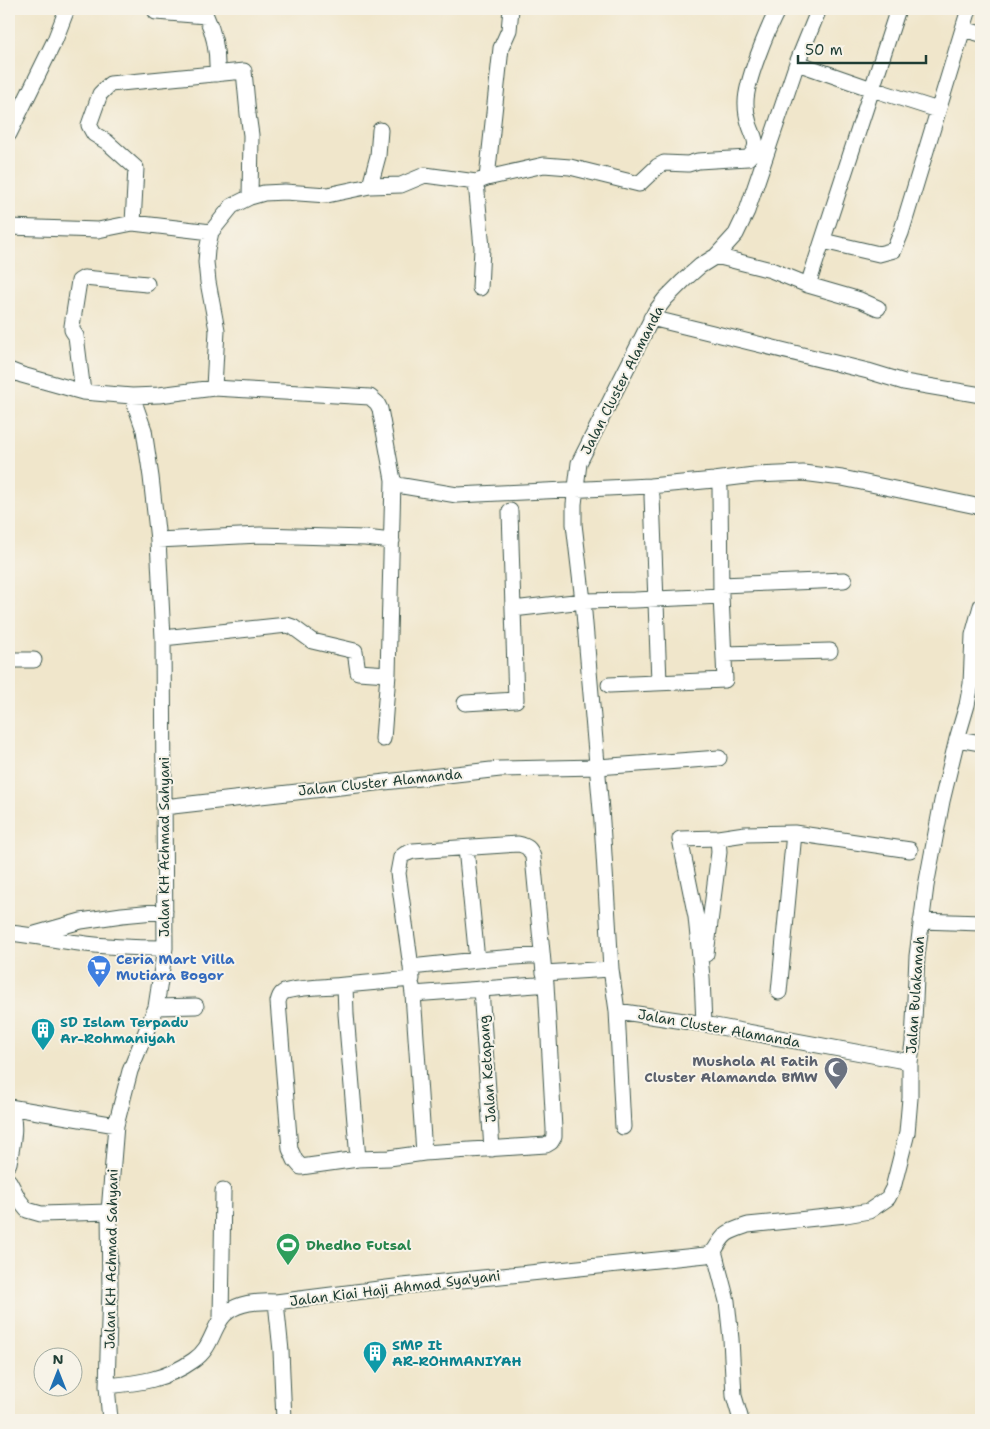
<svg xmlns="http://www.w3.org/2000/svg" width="990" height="1429" font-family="'Shantell Sans',sans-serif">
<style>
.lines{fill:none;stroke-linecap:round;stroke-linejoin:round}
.street-casing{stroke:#3e564b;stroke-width:17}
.street{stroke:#fff;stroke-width:15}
.labels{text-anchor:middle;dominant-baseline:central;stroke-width:4;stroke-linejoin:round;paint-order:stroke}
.street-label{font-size:14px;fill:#1f3d34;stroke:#f7f3e8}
.shop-label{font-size:14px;font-weight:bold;fill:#366cbe;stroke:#f7f3e8;text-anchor:start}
.culture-label{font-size:14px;font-weight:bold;fill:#0d838f;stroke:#f7f3e8;text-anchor:start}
.worship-label{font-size:14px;font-weight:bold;fill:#5b616d;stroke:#f7f3e8;text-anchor:end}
.leisure-label{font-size:14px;font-weight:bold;fill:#27864d;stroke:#f7f3e8;text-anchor:start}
</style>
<rect width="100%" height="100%" fill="#f7f3e8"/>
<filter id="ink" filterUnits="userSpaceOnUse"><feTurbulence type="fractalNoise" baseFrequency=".02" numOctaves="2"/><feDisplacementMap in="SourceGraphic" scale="10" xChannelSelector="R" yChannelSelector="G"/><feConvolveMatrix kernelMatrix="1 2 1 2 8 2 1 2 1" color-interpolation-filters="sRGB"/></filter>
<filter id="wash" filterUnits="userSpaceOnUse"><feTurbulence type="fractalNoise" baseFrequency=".0096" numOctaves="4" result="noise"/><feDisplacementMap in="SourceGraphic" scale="20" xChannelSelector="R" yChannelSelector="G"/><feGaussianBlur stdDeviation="1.12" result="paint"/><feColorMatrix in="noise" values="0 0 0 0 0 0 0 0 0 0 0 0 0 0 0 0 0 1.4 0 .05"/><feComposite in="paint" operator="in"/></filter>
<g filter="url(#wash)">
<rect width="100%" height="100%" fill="#f0e6cb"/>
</g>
<g filter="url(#ink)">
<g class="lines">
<defs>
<path id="street" d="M 155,9 L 156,12 L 206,16 C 215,35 218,53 217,74
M 963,29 L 981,34
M 797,63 L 872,89 L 938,110
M 9,134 L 55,40 L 67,9
M 487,178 L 501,48 L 509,30 L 511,9
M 476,182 L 482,248 L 480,288
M 370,186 L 378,156 L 380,130
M 133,223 L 136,168 L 107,142 L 94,134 L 89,125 L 100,94 L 110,84 L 244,71 L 248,114 L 251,135 L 250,197
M 9,227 L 98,230 L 133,223 L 211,232
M 823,241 L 879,254 L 894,250 L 901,233 L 969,9
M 716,256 L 771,270 L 808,285 L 860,300 L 878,308
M 808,285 L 898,9
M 651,318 L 868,371 L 904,382 L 981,395
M 9,370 L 22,375 L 83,392 L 132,396 L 144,430 L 151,477 L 158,540 L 163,638 L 165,948 L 156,1007 L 130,1071 L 116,1125 L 109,1212 L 110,1289 L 107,1386 L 110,1420
M 214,388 L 370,397 L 377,403 L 380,409 L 393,480 L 388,674 L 383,739
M 83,392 L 76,336 L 72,330 L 72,326 L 79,281 L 84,278 L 147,284
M 132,396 L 159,395 L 214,388 L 217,330 L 208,282 L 206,262 L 207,250 L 211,232 L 232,206 L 250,197 L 264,193 L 285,192 L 327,195 L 370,186 L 401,185 L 425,175 L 476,182 L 487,178 L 544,165 L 570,167 L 639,184 L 658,166 L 664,163 L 688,164 L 698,161 L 748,158 C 762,145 753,137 749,123 C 747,117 746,110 746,104 C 745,83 768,28 778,9
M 393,480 L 397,485 L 457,495 L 650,486 L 714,480 L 754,475 L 803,473 L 842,478 L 981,507
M 652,496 L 659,682
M 510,511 L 513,609
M 158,540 L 260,535 L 365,538 L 392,541
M 721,585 L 844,580
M 163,638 L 287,625 L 293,627 L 312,641 L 355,651 L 358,672 L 388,674
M 724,654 L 830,651
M 9,660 L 34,660
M 609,685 L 725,680 L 721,596
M 465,703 L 516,700 L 513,609 L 583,601 L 635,600 L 721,596 L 720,488
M 957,739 L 981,743
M 164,807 L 500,769 L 598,767 L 719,758
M 466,848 L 477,960
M 921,921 L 981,923
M 9,933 C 32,935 55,940 79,943 C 107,947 136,948 165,948
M 35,934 L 81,921 L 122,915 L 165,911
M 706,954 L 719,852 L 718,838
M 411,967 L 477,960 L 542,955
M 345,985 C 331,987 295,987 284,992 C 280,994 279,998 278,1002 L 290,1149 L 295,1160 L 301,1167 L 358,1159 L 389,1158 L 424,1153 L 546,1145 L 551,1142 L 554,1137 L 554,1129 L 546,984
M 412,986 L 413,994 L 536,985 L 546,984 L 545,975
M 481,989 L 492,1149
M 779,992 L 794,833
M 413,994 L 424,1153
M 156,1007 L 196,1006
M 617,1011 L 704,1024 L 910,1062
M 704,1024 L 702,977 L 696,917 L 680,839 L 718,838 L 745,834 L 794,833 L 910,850
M 9,1107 L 116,1125
M 9,1107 C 18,1123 12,1145 9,1163
M 623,1127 L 617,1011 L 611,969 L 602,822 L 583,601 L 574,524 L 574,504 L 579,463 L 655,312 L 665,299 L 683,281 L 700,266 L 716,256 L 736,234 L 747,211 L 797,63 L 819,9
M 358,1159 L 346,1014 L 345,985 L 412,979 L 411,967 L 398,873 L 401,857 L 405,854 L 413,851 L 518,844 C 527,846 530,848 533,857 L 544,973 L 611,969
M 9,1181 L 19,1200 L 27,1210 L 41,1214 L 109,1212
M 714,1251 C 725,1232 727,1232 748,1225 L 846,1215 L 869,1211 L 888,1198 L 893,1188 L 907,1133 L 910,1098 L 910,1062 L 913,1043 L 917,956 L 926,886 L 942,801 L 957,739 L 967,705 L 971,684 L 973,635 L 981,606
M 714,1251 L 727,1301 L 731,1339 L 734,1396 L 741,1420
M 276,1302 L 281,1351 L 284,1420
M 221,1319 L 223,1191
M 107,1386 C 139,1383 166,1380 194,1360 C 210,1349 211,1334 221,1319 C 233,1302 258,1301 276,1302 L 403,1286 L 706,1255 L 714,1251"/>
</defs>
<use href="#street" class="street-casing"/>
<use href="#street" class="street"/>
</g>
</g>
<defs>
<symbol id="supermarket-pin" viewBox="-11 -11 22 30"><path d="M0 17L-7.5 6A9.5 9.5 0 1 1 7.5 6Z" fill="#3f7fe0" stroke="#f7f3e8"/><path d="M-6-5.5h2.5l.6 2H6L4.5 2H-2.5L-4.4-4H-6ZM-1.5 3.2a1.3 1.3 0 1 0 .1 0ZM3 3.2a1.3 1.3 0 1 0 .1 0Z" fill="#fff"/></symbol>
<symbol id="building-pin" viewBox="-11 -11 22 30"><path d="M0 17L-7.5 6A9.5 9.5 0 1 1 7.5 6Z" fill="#0f9aa8" stroke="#f7f3e8"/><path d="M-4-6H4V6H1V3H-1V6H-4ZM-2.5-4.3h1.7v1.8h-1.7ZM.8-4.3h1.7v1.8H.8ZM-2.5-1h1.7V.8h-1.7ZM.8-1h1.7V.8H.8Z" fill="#fff"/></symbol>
<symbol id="mosque-pin" viewBox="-11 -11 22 30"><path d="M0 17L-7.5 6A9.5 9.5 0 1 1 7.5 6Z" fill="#6b7280" stroke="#f7f3e8"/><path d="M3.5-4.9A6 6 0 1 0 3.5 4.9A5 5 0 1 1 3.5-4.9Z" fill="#fff"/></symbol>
<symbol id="stadium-pin" viewBox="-11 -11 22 30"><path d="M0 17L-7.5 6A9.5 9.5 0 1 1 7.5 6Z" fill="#2e9e5b" stroke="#f7f3e8"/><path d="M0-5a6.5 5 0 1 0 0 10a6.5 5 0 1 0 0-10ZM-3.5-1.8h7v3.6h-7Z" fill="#fff"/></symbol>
</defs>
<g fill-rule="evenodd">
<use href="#supermarket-pin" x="85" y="953" width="28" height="38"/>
<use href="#building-pin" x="29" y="1016" width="28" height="38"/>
<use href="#mosque-pin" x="822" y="1055" width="28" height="38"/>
<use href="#stadium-pin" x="274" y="1231" width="28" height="38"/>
<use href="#building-pin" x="361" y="1339" width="28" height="38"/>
</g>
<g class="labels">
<g class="street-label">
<text transform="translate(622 380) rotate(-63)">Jalan Cluster Alamanda</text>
<text transform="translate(380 782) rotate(-6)">Jalan Cluster Alamanda</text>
<text transform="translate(164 847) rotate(-90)">Jalan KH Achmad Sahyani</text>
<text transform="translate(915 995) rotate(-86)">Jalan Bulakamah</text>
<text transform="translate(719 1028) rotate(10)">Jalan Cluster Alamanda</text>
<text transform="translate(487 1069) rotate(-94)">Jalan Ketapang</text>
<text transform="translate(111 1259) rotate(-89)">Jalan KH Achmad Sahyani</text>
<text transform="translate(395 1288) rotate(-7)">Jalan Kiai Haji Ahmad Sya'yani</text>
</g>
<g class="shop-label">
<text x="116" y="959">Ceria Mart Villa<tspan x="116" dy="16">Mutiara Bogor</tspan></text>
</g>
<g class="culture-label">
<text x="60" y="1022">SD Islam Terpadu<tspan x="60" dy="16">Ar-Rohmaniyah</tspan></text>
<text x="392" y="1345">SMP It<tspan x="392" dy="16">AR-ROHMANIYAH</tspan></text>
</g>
<g class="worship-label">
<text x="818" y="1061">Mushola Al Fatih<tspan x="818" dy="16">Cluster Alamanda BMW</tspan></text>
</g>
<g class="leisure-label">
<text x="306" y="1245">Dhedho Futsal</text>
</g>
</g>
<rect width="990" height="1429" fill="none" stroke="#f7f3e8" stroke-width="30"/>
<g transform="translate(58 1372)"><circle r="24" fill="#f7f3e8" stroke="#a1aaa0"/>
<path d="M0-4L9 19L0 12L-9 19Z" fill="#1f6fb2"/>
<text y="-8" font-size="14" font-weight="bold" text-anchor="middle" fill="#1f3d34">N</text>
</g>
<path d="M798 55v8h128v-8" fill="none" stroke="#1f3d34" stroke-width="2.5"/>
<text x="805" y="55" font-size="15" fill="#1f3d34" stroke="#f7f3e8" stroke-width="4" paint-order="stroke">50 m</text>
</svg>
